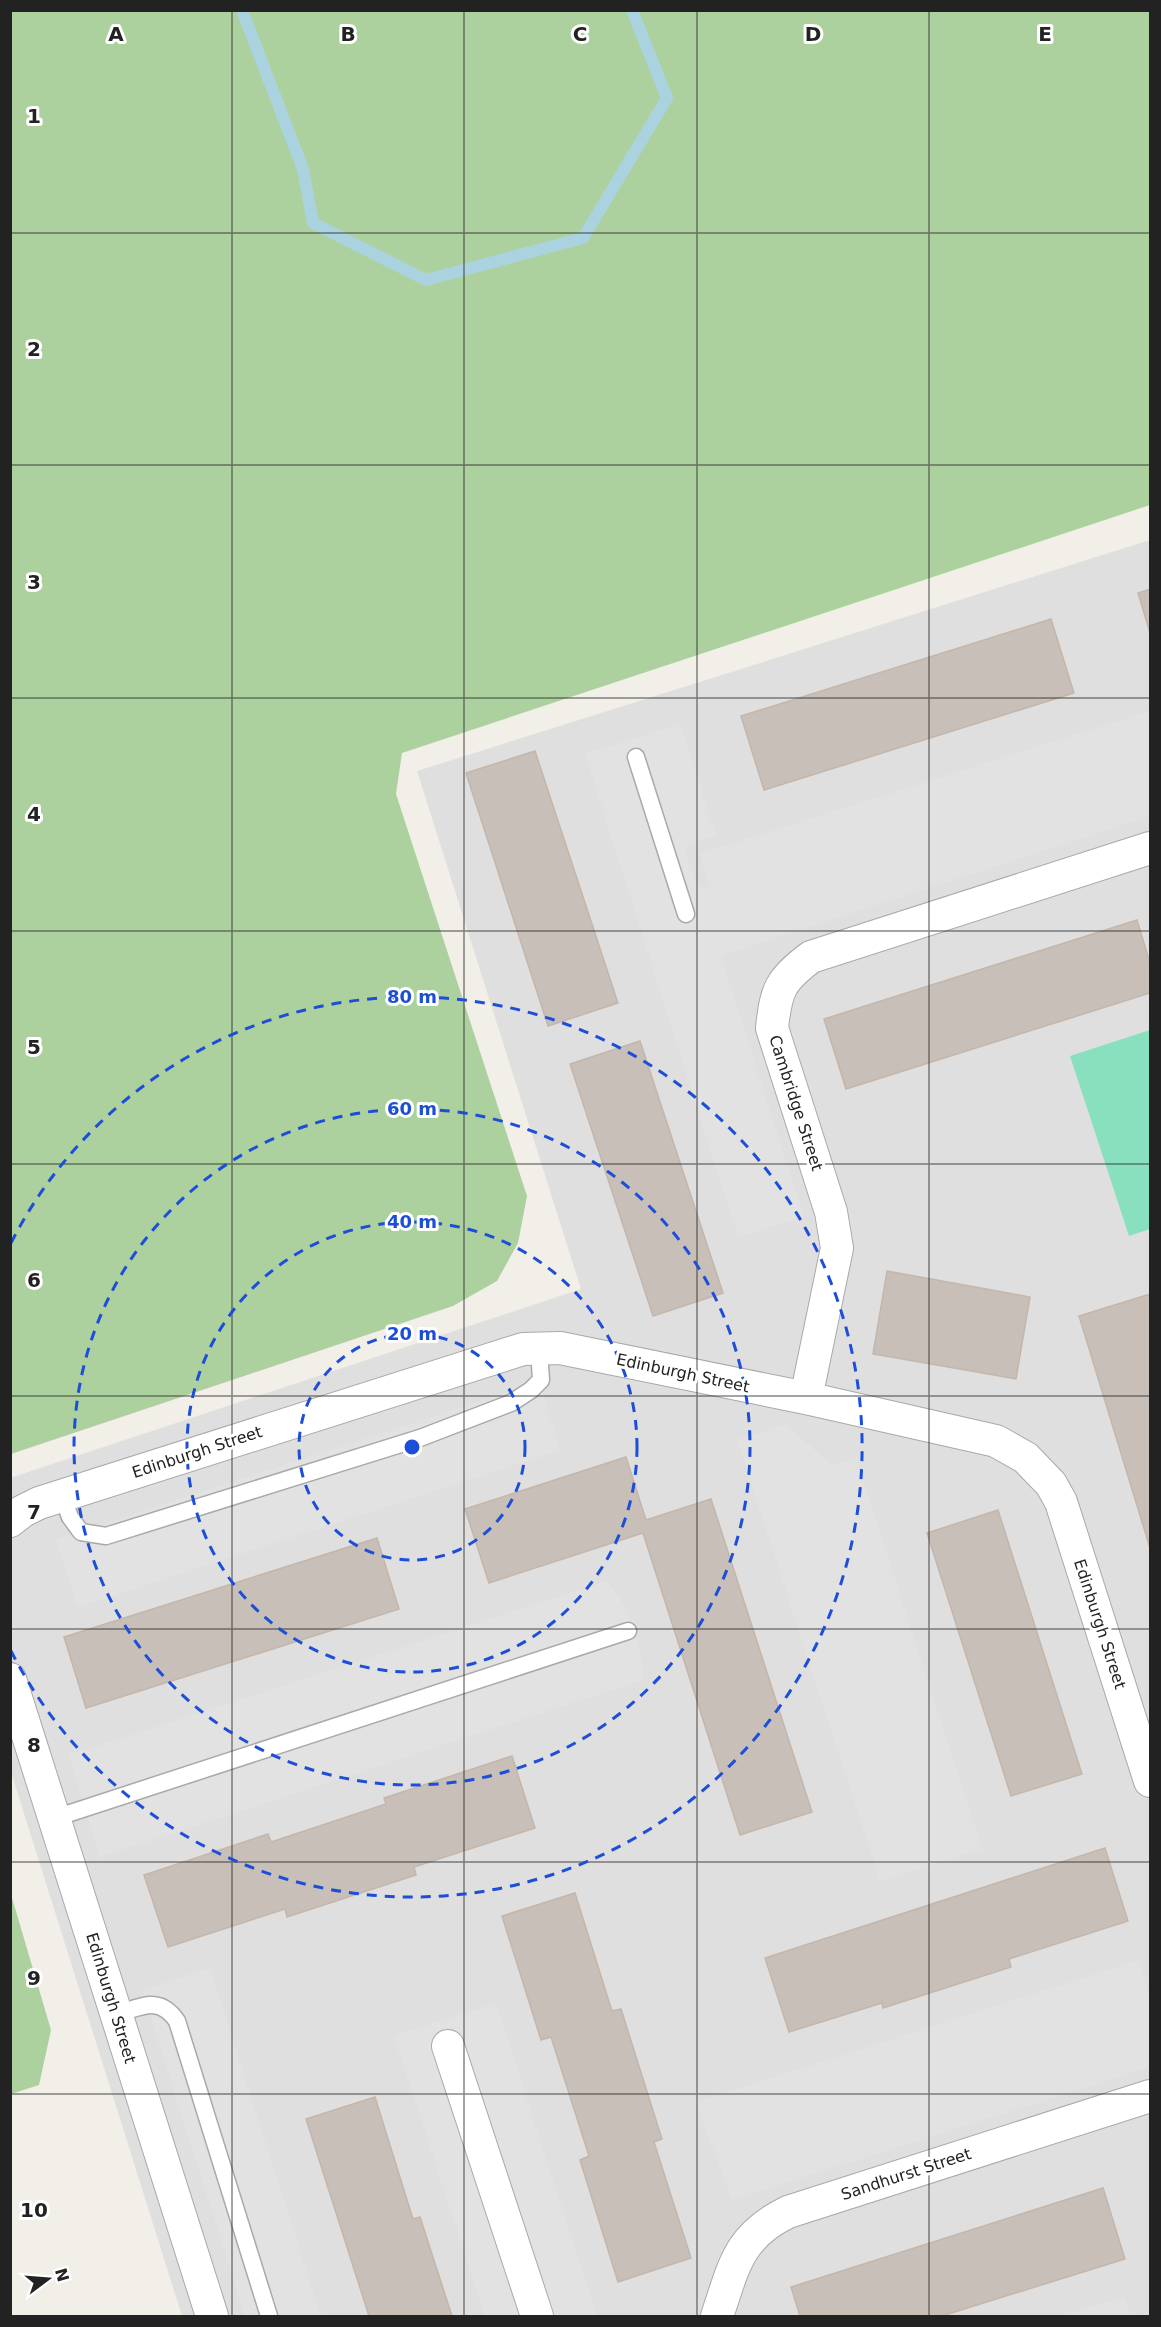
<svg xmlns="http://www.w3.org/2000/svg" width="1161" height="2327" font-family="'DejaVu Sans',sans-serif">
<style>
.residential{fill:#e0dfdf}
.forest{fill:#add19e}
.pitch{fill:#88e0be}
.parking{fill:#e2e2e2}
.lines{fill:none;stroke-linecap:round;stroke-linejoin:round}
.stream{stroke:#aad3df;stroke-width:12}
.building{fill:#c7bfb8;stroke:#c4b6ab;stroke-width:1.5}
.service-casing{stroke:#a9a9a9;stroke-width:19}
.minor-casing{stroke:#a9a9a9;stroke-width:34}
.service{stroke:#fff;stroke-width:16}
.minor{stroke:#fff;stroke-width:32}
.grid{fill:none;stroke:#222;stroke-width:1.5;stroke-opacity:0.55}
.ring{fill:none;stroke:#1d4ed8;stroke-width:3;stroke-dasharray:10 8}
.labels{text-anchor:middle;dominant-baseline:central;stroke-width:6;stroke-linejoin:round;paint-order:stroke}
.street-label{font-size:16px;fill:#222;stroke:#fff}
.grid-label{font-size:20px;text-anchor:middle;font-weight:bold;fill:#222;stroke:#fff;stroke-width:6;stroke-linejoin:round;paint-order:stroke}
.centre{fill:#1d4ed8;stroke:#fff;stroke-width:3}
.ring-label{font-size:18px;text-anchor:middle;font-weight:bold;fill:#1d4ed8;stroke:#fff;stroke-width:6;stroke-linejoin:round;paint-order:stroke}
</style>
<rect width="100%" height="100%" fill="#f2efe9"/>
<path class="residential" d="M 1150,540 L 1150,2316 L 182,2316 L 11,1772 L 10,1478 L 581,1289 L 417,771 Z"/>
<path class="forest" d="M 10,11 L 1150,11 L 1150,505 L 402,753 L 396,794 L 527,1196 L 518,1243 L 497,1281 L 453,1306 L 11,1454 Z
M 10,1891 L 51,2030 L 39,2085 L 11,2094 Z"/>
<path class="pitch" d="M 1150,1030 L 1150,1229 L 1129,1236 L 1070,1056 Z"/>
<path class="parking" d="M 1150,711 L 1150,816 L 721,956 L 804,1217 L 738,1237 L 585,754 L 680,724 L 716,835 L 689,844 L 685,850 L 696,881 L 702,886 L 709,887 L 699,854 Z
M 539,1382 L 561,1450 L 78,1607 L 56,1539 Z
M 787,1424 L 831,1466 L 856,1458 L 982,1849 L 880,1881 L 737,1440 Z
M 607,1581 L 625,1606 L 640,1648 L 643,1680 L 100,1857 L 69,1755 Z
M 1139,1960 L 1150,1997 L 1150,2067 L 732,2200 L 696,2102 Z
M 210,1968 L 321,2316 L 245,2316 L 142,1990 Z
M 496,2003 L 597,2316 L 485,2316 L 394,2036 Z
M 1124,2297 L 1131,2316 L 1061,2316 Z"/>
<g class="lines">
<path class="stream" d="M 242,10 L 303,169 L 313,223 L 426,280 L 583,238 L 667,98 L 632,10"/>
</g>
<path class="building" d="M 1150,589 L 1150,633 L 1138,593 Z
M 1051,619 L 1074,693 L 764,790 L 741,716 Z
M 535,751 L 618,1003 L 548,1026 L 466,773 Z
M 1137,920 L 1150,963 L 1150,993 L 846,1089 L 824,1019 Z
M 640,1041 L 723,1293 L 653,1316 L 570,1064 Z
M 887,1271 L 1030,1297 L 1016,1379 L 873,1354 Z
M 1150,1294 L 1150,1548 L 1079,1316 Z
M 626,1457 L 646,1520 L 711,1499 L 812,1812 L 740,1835 L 643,1533 L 489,1583 L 465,1509 Z
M 998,1510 L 1082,1774 L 1011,1796 L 927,1533 Z
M 377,1538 L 399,1609 L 86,1708 L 64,1637 Z
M 512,1756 L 535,1828 L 414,1867 L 416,1875 L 287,1917 L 285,1909 L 168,1947 L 144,1875 L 268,1834 L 271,1842 L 386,1804 L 384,1798 Z
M 1105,1848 L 1128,1921 L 1009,1959 L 1011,1967 L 883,2008 L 882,2003 L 789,2032 L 765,1958 Z
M 575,1893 L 612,2011 L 621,2009 L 662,2139 L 654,2142 L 691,2258 L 618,2282 L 580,2160 L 589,2156 L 551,2037 L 541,2040 L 502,1916 Z
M 375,2097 L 413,2219 L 420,2217 L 452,2316 L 369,2316 L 306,2119 Z
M 1103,2188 L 1125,2259 L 942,2316 L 800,2316 L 791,2287 Z"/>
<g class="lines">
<defs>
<path id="service" d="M 636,757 L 686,914
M 62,1496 L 70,1517 L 81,1532 L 106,1536 L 420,1438 L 511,1403 L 531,1390 L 541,1380 L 539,1349
M 55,1818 L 628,1631
M 116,2014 C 142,2007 159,1995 177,2021 L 269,2316"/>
<path id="minor" d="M 806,1398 L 837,1248 L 831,1212 L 772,1028 C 776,990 780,980 811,957 L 1150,848
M 10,1521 L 23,1511 L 39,1503 L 523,1349 L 560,1348 L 806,1398 L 996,1441 L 1026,1458 L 1051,1484 L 1061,1502 L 1150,1781
M 10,1679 L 212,2316
M 448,2046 L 537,2316
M 717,2316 C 734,2267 737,2237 788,2212 L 1150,2096"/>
</defs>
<use href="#service" class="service-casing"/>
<use href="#minor" class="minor-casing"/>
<use href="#service" class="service"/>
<use href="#minor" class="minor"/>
</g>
<path class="grid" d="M 232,10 L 232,2316M 464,10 L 464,2316M 697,10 L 697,2316M 929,10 L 929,2316M 10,233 L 1150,233M 10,465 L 1150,465M 10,698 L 1150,698M 10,931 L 1150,931M 10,1164 L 1150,1164M 10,1396 L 1150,1396M 10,1629 L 1150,1629M 10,1862 L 1150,1862M 10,2094 L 1150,2094"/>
<g class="ring">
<circle cx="412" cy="1447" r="113"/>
<circle cx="412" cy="1447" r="225"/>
<circle cx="412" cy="1447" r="338"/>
<path d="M11 1243A450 450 0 1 1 11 1651"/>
</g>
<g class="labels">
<g class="street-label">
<text transform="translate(796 1103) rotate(72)">Cambridge Street</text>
<text transform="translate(683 1373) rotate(12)">Edinburgh Street</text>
<text transform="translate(197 1452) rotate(-18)">Edinburgh Street</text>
<text transform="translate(1100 1624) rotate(72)">Edinburgh Street</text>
<text transform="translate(111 1998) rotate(73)">Edinburgh Street</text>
<text transform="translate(906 2174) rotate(-18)">Sandhurst Street</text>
</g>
</g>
<g class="grid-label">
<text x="116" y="41">A</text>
<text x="348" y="41">B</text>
<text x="580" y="41">C</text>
<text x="813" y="41">D</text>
<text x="1045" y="41">E</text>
<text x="34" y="123">1</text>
<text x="34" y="356">2</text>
<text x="34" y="589">3</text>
<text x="34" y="821">4</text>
<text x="34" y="1054">5</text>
<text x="34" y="1287">6</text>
<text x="34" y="1519">7</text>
<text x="34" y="1752">8</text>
<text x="34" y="1985">9</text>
<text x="34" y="2217">10</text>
</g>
<circle cx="412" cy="1447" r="9" class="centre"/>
<g class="ring-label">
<text x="412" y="1003">80 m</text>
<text x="412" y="1115">60 m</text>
<text x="412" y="1228">40 m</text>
<text x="412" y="1340">20 m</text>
</g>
<rect width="1161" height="2327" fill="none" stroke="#222222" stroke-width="24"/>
<g transform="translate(48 2279) rotate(74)" stroke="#ffffff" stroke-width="4.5" paint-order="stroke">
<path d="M0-4.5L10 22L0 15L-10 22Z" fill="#222222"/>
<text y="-9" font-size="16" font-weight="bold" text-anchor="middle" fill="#222222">N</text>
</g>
</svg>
